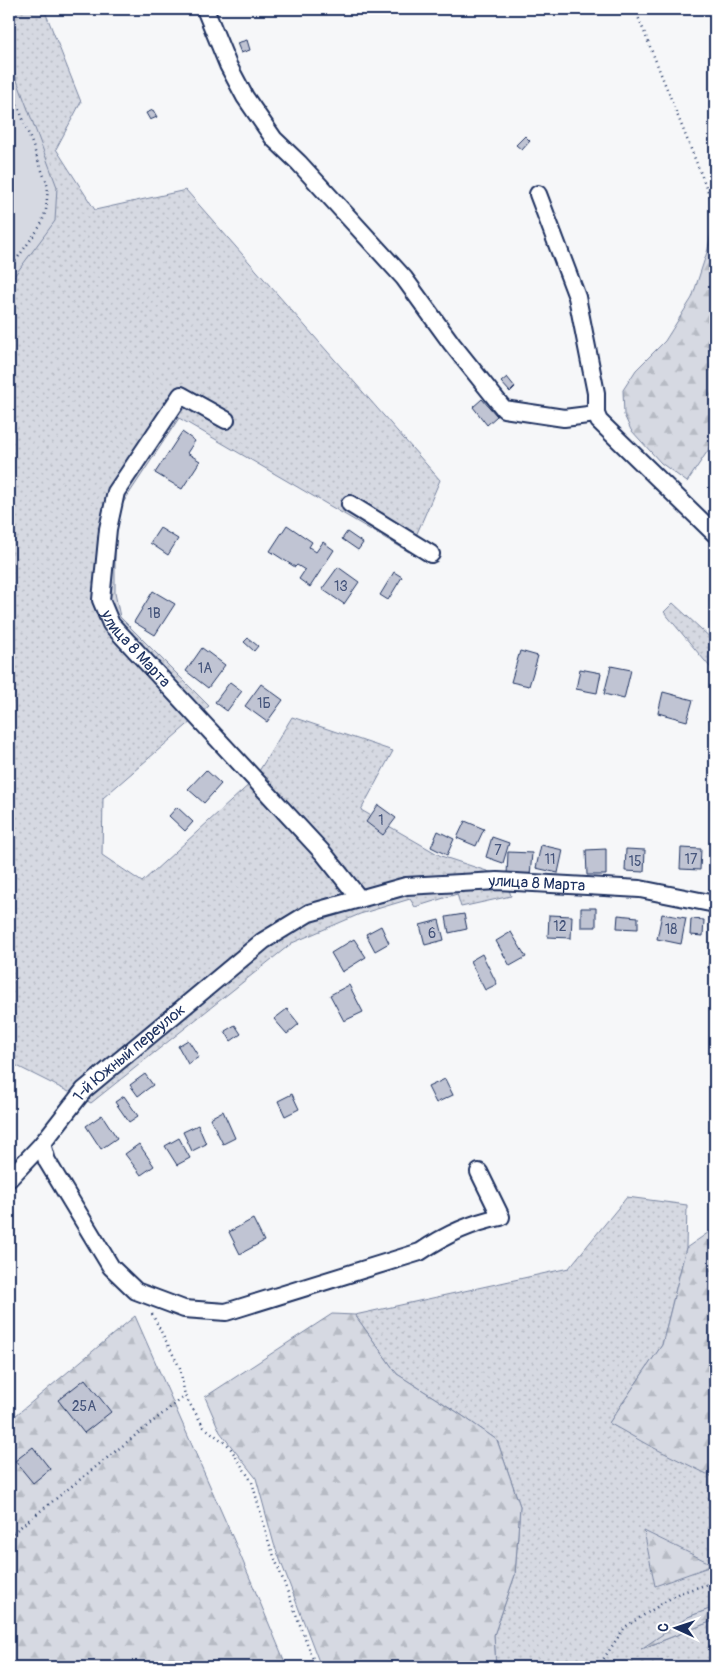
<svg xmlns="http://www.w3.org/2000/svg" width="724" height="1676" font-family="Pangolin,sans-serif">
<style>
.grass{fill:url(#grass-dots);stroke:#7884a0}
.forest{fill:url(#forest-firs);stroke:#7884a0}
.park{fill:#d6d9e2;stroke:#7884a0}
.building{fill:#c0c4d3;stroke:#1b2f5e}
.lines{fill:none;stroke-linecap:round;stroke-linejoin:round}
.minor-casing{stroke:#1b2f5e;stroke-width:20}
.path{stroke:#1b2f5e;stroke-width:2.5;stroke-dasharray:1 4;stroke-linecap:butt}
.minor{stroke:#fff;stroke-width:16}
.labels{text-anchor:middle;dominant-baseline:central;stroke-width:4;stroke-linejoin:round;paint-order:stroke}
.number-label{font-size:14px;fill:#44547b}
.street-label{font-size:16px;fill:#1b2f5e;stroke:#fff}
</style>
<defs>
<pattern id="grass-dots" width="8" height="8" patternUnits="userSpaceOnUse" patternTransform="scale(1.25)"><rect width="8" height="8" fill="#d6d9e2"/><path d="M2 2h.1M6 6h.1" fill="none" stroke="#b7bbc4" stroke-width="1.8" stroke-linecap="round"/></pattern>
<pattern id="forest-firs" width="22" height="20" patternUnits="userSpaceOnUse" patternTransform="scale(1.25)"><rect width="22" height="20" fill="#d6d9e2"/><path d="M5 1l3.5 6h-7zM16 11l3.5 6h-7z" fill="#b7bbc4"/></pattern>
</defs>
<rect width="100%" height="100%" fill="#f6f7f9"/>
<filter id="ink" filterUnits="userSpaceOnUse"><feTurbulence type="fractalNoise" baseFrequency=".02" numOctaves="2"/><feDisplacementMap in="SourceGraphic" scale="10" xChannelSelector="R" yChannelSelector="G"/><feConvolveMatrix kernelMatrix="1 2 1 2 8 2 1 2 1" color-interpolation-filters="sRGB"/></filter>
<g filter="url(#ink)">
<path class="grass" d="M 9,9 L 44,9 L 81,102 L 56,149 L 95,210 L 186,190 L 440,480 L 409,552 L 179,418 L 115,515 L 115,593 L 120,617 L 209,706 L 103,798 L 102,855 L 142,882 L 253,781 L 292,717 L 393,751 L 361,810 L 441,856 L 505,877 L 511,896 L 461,907 L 457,894 L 415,907 L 410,899 L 360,914 L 292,943 L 91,1103 L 9,1062 Z
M 673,603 L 715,642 L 715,673 L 664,612 Z
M 627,1197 L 687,1205 L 686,1248 L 662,1345 L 609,1423 L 715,1478 L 715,1607 L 688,1617 L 644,1648 L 715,1620 L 715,1667 L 496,1667 L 494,1635 L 515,1575 L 520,1506 L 497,1440 L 457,1412 L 397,1374 L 355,1315 L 569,1268 Z"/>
<path class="forest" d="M 715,209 L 715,440 L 687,482 L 661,463 L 631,430 L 624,415 L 623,390 L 636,370 L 665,341 L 692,298 L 708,249 Z
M 715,1228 L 715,1478 L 648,1445 L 609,1423 L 662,1345 L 686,1248 Z
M 332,1314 L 355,1315 L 397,1374 L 457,1412 L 497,1440 L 520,1506 L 515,1575 L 494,1635 L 496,1667 L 321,1667 L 274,1544 L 256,1478 L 220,1432 L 205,1397 Z
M 135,1316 L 236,1545 L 287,1667 L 9,1667 L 9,1421 Z
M 644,1531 L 714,1565 L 655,1586 Z
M 715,1607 L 715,1620 L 641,1649 L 688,1617 Z"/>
<path class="park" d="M 9,59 L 57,187 L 55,221 L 9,283 Z"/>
<path class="building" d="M 247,40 L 250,50 L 241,53 L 237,43 Z
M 153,110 L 157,117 L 150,120 L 146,113 Z
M 525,136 L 530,141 L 522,150 L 516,145 Z
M 507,377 L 515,387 L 510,392 L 501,382 Z
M 482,399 L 497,416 L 487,425 L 473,407 Z
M 182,432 L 195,441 L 187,453 L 200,461 L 182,489 L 155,473 Z
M 287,525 L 312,542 L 309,547 L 316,552 L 323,542 L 334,550 L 310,587 L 299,579 L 305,570 L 297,565 L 295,567 L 270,551 Z
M 160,528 L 178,539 L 168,555 L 150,543 Z
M 347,532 L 363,543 L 358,550 L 342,539 Z
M 338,567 L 359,582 L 344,604 L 322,589 Z
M 394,572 L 402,577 L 388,600 L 380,595 Z
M 153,591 L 175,604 L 155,635 L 134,622 Z
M 248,638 L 258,646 L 254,651 L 244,642 Z
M 202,648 L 225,665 L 208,688 L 186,671 Z
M 520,651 L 538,656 L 529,686 L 511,682 Z
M 611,666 L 631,670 L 624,699 L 604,694 Z
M 580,669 L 601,673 L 597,693 L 576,689 Z
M 230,682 L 242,691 L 227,711 L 215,702 Z
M 261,684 L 283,700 L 267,722 L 245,706 Z
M 663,692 L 693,700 L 687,721 L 658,713 Z
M 206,770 L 221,784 L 204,803 L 188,789 Z
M 378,805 L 396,818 L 383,835 L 366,822 Z
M 177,807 L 193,822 L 185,831 L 169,816 Z
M 465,821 L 484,829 L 476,846 L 457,838 Z
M 438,831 L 454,839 L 447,855 L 431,847 Z
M 492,837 L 509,843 L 503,863 L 486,857 Z
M 541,845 L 563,850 L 558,873 L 536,868 Z
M 681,848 L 701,849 L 700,870 L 680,869 Z
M 606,849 L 606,875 L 587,875 L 586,850 Z
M 626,849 L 645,850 L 644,872 L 625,871 Z
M 508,852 L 532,853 L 530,876 L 507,875 Z
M 581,908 L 596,908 L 596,927 L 581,927 Z
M 464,914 L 467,929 L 449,933 L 446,917 Z
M 662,914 L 686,918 L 681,944 L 657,939 Z
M 549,915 L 572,916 L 571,938 L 548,937 Z
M 618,915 L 638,917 L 638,929 L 617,928 Z
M 691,919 L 704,920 L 703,936 L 690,935 Z
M 439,920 L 444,940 L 425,945 L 420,925 Z
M 381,926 L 389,943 L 375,951 L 366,934 Z
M 511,932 L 526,957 L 510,966 L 496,941 Z
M 354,939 L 366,957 L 342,972 L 331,953 Z
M 711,951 L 715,951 L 715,970 L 708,968 Z
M 482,954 L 497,984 L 485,990 L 470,961 Z
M 349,985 L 363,1012 L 344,1021 L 330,995 Z
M 287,1009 L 299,1024 L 287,1034 L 274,1019 Z
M 235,1025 L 241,1034 L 231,1041 L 225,1031 Z
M 188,1040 L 199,1057 L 188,1064 L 178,1046 Z
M 145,1074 L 153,1085 L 138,1096 L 130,1085 Z
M 445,1079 L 453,1095 L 436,1103 L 428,1087 Z
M 292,1094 L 299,1109 L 285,1116 L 278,1101 Z
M 124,1096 L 138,1116 L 129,1122 L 115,1102 Z
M 223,1111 L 235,1138 L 223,1144 L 210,1118 Z
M 102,1115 L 117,1138 L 101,1149 L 86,1126 Z
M 198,1125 L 206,1144 L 192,1151 L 183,1132 Z
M 179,1138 L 190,1158 L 177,1165 L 165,1146 Z
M 139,1144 L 154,1166 L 141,1175 L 125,1154 Z
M 253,1219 L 264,1241 L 240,1254 L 229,1232 Z
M 85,1379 L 111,1412 L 84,1433 L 58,1400 Z
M 33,1447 L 50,1469 L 33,1483 L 15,1461 Z"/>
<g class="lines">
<defs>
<g id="minor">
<path d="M 205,9 L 228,65 L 245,97 L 274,139 L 299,163 L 404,278 L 452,344 L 504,409 L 564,418 L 596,414 L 599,421 L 715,534"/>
<path d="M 538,194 L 577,297 L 596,393 L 596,414"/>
<path id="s1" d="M 226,420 L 181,395 L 116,492 L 108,529 L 101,600 L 111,624 L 324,854 L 359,898"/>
<path d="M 350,504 L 431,554"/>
<path d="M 42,1144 L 47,1161 L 111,1267 L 136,1291 L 184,1309 L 226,1312 L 420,1252 C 445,1235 470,1223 501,1217 L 479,1172"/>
<path id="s2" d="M 9,1179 L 42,1144 L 84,1090 L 263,941 L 309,913 L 406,886 L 497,881 L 640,889 L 715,904"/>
</g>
</defs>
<use href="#minor" class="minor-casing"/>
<path class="path" d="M 635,9 L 709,194
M 9,81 L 48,187 L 46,210 L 41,225 L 9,270
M 709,192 L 715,173
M 152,1314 L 180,1368 L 185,1396 L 204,1427 L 229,1446 L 252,1482 L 269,1543 L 316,1667
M 9,1536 L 185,1396
M 598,1667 L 625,1627 L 679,1593 L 715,1582"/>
<use href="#minor" class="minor"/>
</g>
</g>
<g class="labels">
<g class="number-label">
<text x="341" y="586">1З</text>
<text x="154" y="613">1В</text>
<text x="205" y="668">1А</text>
<text x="264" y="703">1Б</text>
<text x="381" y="820">1</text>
<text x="498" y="850">7</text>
<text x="550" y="859">11</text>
<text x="691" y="859">17</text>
<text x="635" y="861">15</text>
<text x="560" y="926">12</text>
<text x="671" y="929">18</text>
<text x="432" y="933">6</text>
<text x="84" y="1406">25А</text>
</g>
<g class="street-label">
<text stroke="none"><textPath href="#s1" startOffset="338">улица 8 Марта</textPath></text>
<text stroke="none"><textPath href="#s2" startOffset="635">улица 8 Марта</textPath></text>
<text stroke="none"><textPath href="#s2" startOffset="175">1-й Южный переулок</textPath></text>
</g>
</g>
<rect width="724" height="1676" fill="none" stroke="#fff" stroke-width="30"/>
<rect x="15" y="15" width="694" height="1646" fill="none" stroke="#1b2f5e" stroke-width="2" filter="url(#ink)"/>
<g transform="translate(676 1628) rotate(273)" stroke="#ffffff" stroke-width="4" paint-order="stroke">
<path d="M0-4L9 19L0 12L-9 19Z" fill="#1b2f5e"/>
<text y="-8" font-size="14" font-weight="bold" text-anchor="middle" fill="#1b2f5e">С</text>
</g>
</svg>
